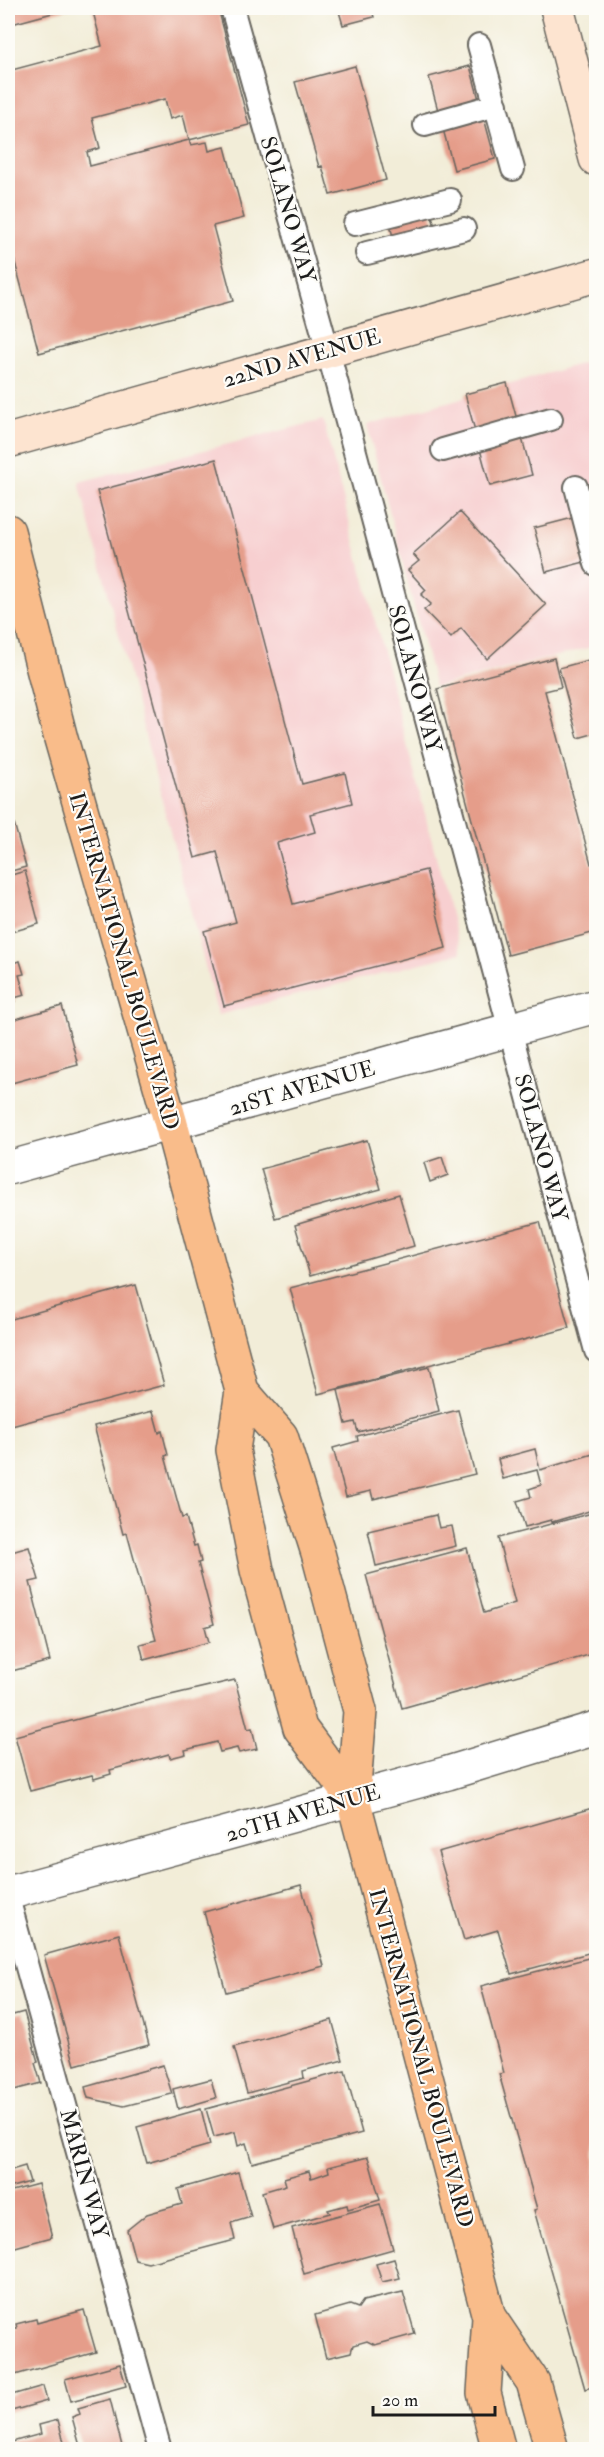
<svg xmlns="http://www.w3.org/2000/svg" width="604" height="2457" font-family="'IM FELL Double Pica',serif">
<style>
.built{fill:#f7cfd0}
.building{fill:#e59d8a}
.lines{fill:none;stroke-linecap:round;stroke-linejoin:round}
.service-casing{stroke:#67655e;stroke-width:26}
.minor-casing{stroke:#67655e;stroke-width:36}
.secondary-casing{stroke:#67655e;stroke-width:36}
.primary-casing{stroke:#67655e;stroke-width:36}
.service{stroke:#fff;stroke-width:22}
.minor{stroke:#fff;stroke-width:33}
.secondary{stroke:#fde4d0;stroke-width:33}
.primary{stroke:#f9bc8a;stroke-width:33}
.labels{text-anchor:middle;dominant-baseline:central;stroke-width:4.5;stroke-linejoin:round;paint-order:stroke}
.street-label{font-size:22px;fill:#1c1c1c;stroke:#fdfcf7}
</style>
<rect width="100%" height="100%" fill="#fdfcf7"/>
<filter id="ink" filterUnits="userSpaceOnUse"><feTurbulence type="fractalNoise" baseFrequency=".0167" numOctaves="2"/><feDisplacementMap in="SourceGraphic" scale="12" xChannelSelector="R" yChannelSelector="G"/><feConvolveMatrix kernelMatrix="1 2 1 2 8 2 1 2 1" color-interpolation-filters="sRGB"/></filter>
<filter id="wash" filterUnits="userSpaceOnUse"><feTurbulence type="fractalNoise" baseFrequency=".008" numOctaves="4" result="noise"/><feDisplacementMap in="SourceGraphic" scale="24" xChannelSelector="R" yChannelSelector="G"/><feGaussianBlur stdDeviation="1.35" result="paint"/><feColorMatrix in="noise" values="0 0 0 0 0 0 0 0 0 0 0 0 0 0 0 0 0 1.4 0 .05"/><feComposite in="paint" operator="in"/></filter>
<g filter="url(#wash)">
<rect width="100%" height="100%" fill="#f2edd8"/>
<path class="built" d="M 587,362 L 596,394 L 596,646 L 435,687 L 367,425 Z
M 323,420 L 461,953 L 218,1015 L 79,482 Z"/>
<g id="blocks">
<path class="building" d="M 8,8 L 71,8 L 8,25 Z
M 92,8 L 218,8 L 249,125 L 189,140 L 183,115 L 170,119 L 165,99 L 92,118 L 100,148 L 87,152 L 90,166 L 189,140 L 191,145 L 207,142 L 209,151 L 225,147 L 244,218 L 213,226 L 233,301 L 39,353 L 8,236 L 8,71 L 102,46 Z
M 338,8 L 371,8 L 374,17 L 343,25 Z
M 355,66 L 386,180 L 330,195 L 322,166 L 319,167 L 295,82 Z
M 470,66 L 495,159 L 454,170 L 429,77 Z
M 427,198 L 439,241 L 397,252 L 386,210 Z
M 507,383 L 532,475 L 490,486 L 465,394 Z
M 216,459 L 302,784 L 345,773 L 352,803 L 310,814 L 315,832 L 277,843 L 293,904 L 426,870 L 446,948 L 224,1006 L 204,931 L 236,922 L 217,852 L 195,858 L 97,491 Z
M 460,512 L 546,605 L 487,659 L 461,628 L 451,638 L 424,610 L 431,604 L 421,595 L 426,590 L 408,570 L 419,561 L 413,554 Z
M 596,512 L 596,559 L 546,572 L 534,528 Z
M 554,658 L 561,687 L 545,691 L 591,864 L 596,863 L 596,932 L 508,955 L 437,689 Z
M 596,658 L 596,733 L 578,738 L 559,668 Z
M 14,823 L 26,867 L 8,872 L 8,825 Z
M 25,871 L 39,924 L 8,933 L 8,876 Z
M 20,961 L 24,974 L 19,975 L 25,995 L 14,998 L 15,1001 L 8,1003 L 8,964 Z
M 62,1006 L 78,1065 L 8,1084 L 8,1021 Z
M 367,1140 L 381,1189 L 275,1218 L 261,1169 Z
M 442,1157 L 448,1175 L 430,1182 L 424,1163 Z
M 399,1194 L 414,1246 L 310,1276 L 295,1225 Z
M 540,1222 L 569,1328 L 318,1394 L 290,1288 Z
M 136,1285 L 164,1385 L 8,1427 L 8,1320 Z
M 429,1367 L 439,1411 L 358,1432 L 355,1422 L 346,1424 L 338,1390 Z
M 458,1410 L 475,1474 L 373,1499 L 371,1491 L 346,1497 L 333,1448 L 358,1441 L 357,1436 Z
M 153,1411 L 159,1433 L 162,1431 L 168,1455 L 165,1456 L 182,1518 L 186,1517 L 194,1546 L 197,1545 L 201,1562 L 198,1563 L 214,1624 L 205,1627 L 209,1642 L 144,1660 L 140,1644 L 156,1640 L 127,1533 L 123,1534 L 94,1426 Z
M 535,1449 L 540,1470 L 593,1454 L 596,1466 L 596,1509 L 552,1522 L 551,1520 L 525,1527 L 517,1501 L 531,1497 L 529,1489 L 541,1485 L 537,1470 L 503,1479 L 498,1459 Z
M 596,1512 L 596,1653 L 402,1708 L 366,1575 L 467,1548 L 484,1613 L 515,1603 L 498,1538 Z
M 436,1515 L 439,1528 L 452,1526 L 456,1546 L 376,1566 L 368,1531 Z
M 29,1547 L 39,1580 L 30,1582 L 50,1661 L 8,1672 L 8,1553 Z
M 235,1680 L 248,1729 L 252,1728 L 257,1749 L 239,1753 L 237,1748 L 220,1752 L 217,1742 L 185,1750 L 186,1754 L 170,1758 L 169,1754 L 110,1770 L 111,1774 L 94,1779 L 92,1775 L 30,1791 L 15,1736 L 149,1700 Z
M 596,1807 L 596,1951 L 511,1974 L 498,1930 L 464,1940 L 438,1852 Z
M 301,1885 L 324,1966 L 226,1992 L 204,1912 Z
M 119,1934 L 149,2045 L 75,2065 L 44,1955 Z
M 596,1956 L 596,2386 L 585,2389 L 534,2210 L 537,2209 L 499,2074 L 504,2073 L 481,1986 Z
M 10,2003 L 13,2015 L 24,2012 L 38,2062 L 35,2063 L 41,2083 L 10,2091 L 8,2081 L 8,2004 Z
M 332,2020 L 343,2060 L 303,2071 L 304,2078 L 247,2093 L 234,2047 Z
M 163,2065 L 172,2094 L 124,2106 L 88,2098 L 85,2087 Z
M 345,2071 L 362,2133 L 252,2163 L 246,2143 L 238,2146 L 235,2132 L 214,2137 L 206,2109 Z
M 211,2079 L 216,2098 L 178,2109 L 173,2089 Z
M 201,2109 L 210,2145 L 147,2163 L 137,2127 Z
M 368,2157 L 380,2200 L 348,2209 L 347,2205 L 328,2210 L 330,2213 L 273,2229 L 262,2192 L 286,2185 L 284,2178 L 309,2171 L 311,2178 L 315,2177 L 329,2172 L 328,2167 Z
M 25,2166 L 30,2182 L 8,2188 L 8,2171 Z
M 238,2172 L 251,2217 L 231,2223 L 235,2240 L 148,2263 L 135,2260 L 127,2230 L 147,2214 L 182,2204 L 178,2189 Z
M 38,2184 L 52,2237 L 8,2249 L 8,2192 Z
M 380,2204 L 393,2249 L 304,2274 L 292,2228 Z
M 394,2259 L 400,2278 L 382,2282 L 376,2264 Z
M 403,2292 L 415,2334 L 375,2345 L 367,2341 L 353,2345 L 351,2352 L 326,2358 L 315,2315 L 350,2305 L 358,2308 L 363,2301 Z
M 84,2310 L 96,2352 L 8,2377 L 8,2331 L 17,2328 L 16,2324 L 36,2319 L 37,2323 Z
M 120,2364 L 126,2386 L 71,2401 L 65,2379 Z
M 43,2386 L 47,2401 L 8,2412 L 8,2396 Z
M 110,2399 L 123,2450 L 81,2450 L 72,2417 L 80,2414 L 78,2408 Z
M 58,2420 L 66,2450 L 8,2450 L 8,2443 L 41,2434 L 39,2425 Z"/>
</g>
</g>
<g filter="url(#ink)">
<use href="#blocks" fill-opacity="0" stroke="#67655e" stroke-width="1.5"/>
<g class="lines">
<defs>
<path id="service" d="M 232,8 L 328,351 L 596,1351
M 479,45 L 513,169
M 425,125 L 496,105
M 355,224 L 450,200
M 367,253 L 464,229
M 443,450 L 551,419
M 576,487 L 596,564
M 8,1898 L 160,2450"/>
<path id="minor" d="M 8,1168 L 596,1006
M 8,1893 L 448,1773 L 596,1728"/>
<path id="secondary" d="M 557,8 L 596,159
M 8,441 L 596,275"/>
<path id="primary" d="M 8,531 L 61,739 L 171,1124 L 242,1391 L 233,1450 L 257,1570 L 300,1728 L 353,1799
M 242,1391 L 281,1436 L 318,1553 L 360,1711 L 353,1799 L 489,2317 L 484,2393 L 499,2450
M 489,2317 L 533,2382 L 552,2450"/>
</defs>
<use href="#service" class="service-casing"/>
<use href="#minor" class="minor-casing"/>
<use href="#secondary" class="secondary-casing"/>
<use href="#primary" class="primary-casing"/>
<use href="#service" class="service"/>
<use href="#minor" class="minor"/>
<use href="#secondary" class="secondary"/>
<use href="#primary" class="primary"/>
</g>
</g>
<g class="labels">
<g class="street-label">
<text transform="translate(288 210) rotate(74)">SOLANO WAY</text>
<text transform="translate(302 358) rotate(-16)">22ND AVENUE</text>
<text transform="translate(415 679) rotate(75)">SOLANO WAY</text>
<text transform="translate(124 961) rotate(74)">INTERNATIONAL BOULEVARD</text>
<text transform="translate(302 1088) rotate(-16)">21ST AVENUE</text>
<text transform="translate(541 1148) rotate(75)">SOLANO WAY</text>
<text transform="translate(303 1813) rotate(-16)">20TH AVENUE</text>
<text transform="translate(421 2058) rotate(75)">INTERNATIONAL BOULEVARD</text>
<text transform="translate(84 2174) rotate(75)">MARIN WAY</text>
</g>
</g>
<rect width="604" height="2457" fill="none" stroke="#fdfcf7" stroke-width="30"/>
<path d="M373 2406v9h122v-9" fill="none" stroke="#1c1c1c" stroke-width="3"/>
<text x="382" y="2406" font-size="18" fill="#1c1c1c" stroke="#fdfcf7" stroke-width="4.5" paint-order="stroke">20 m</text>
</svg>
